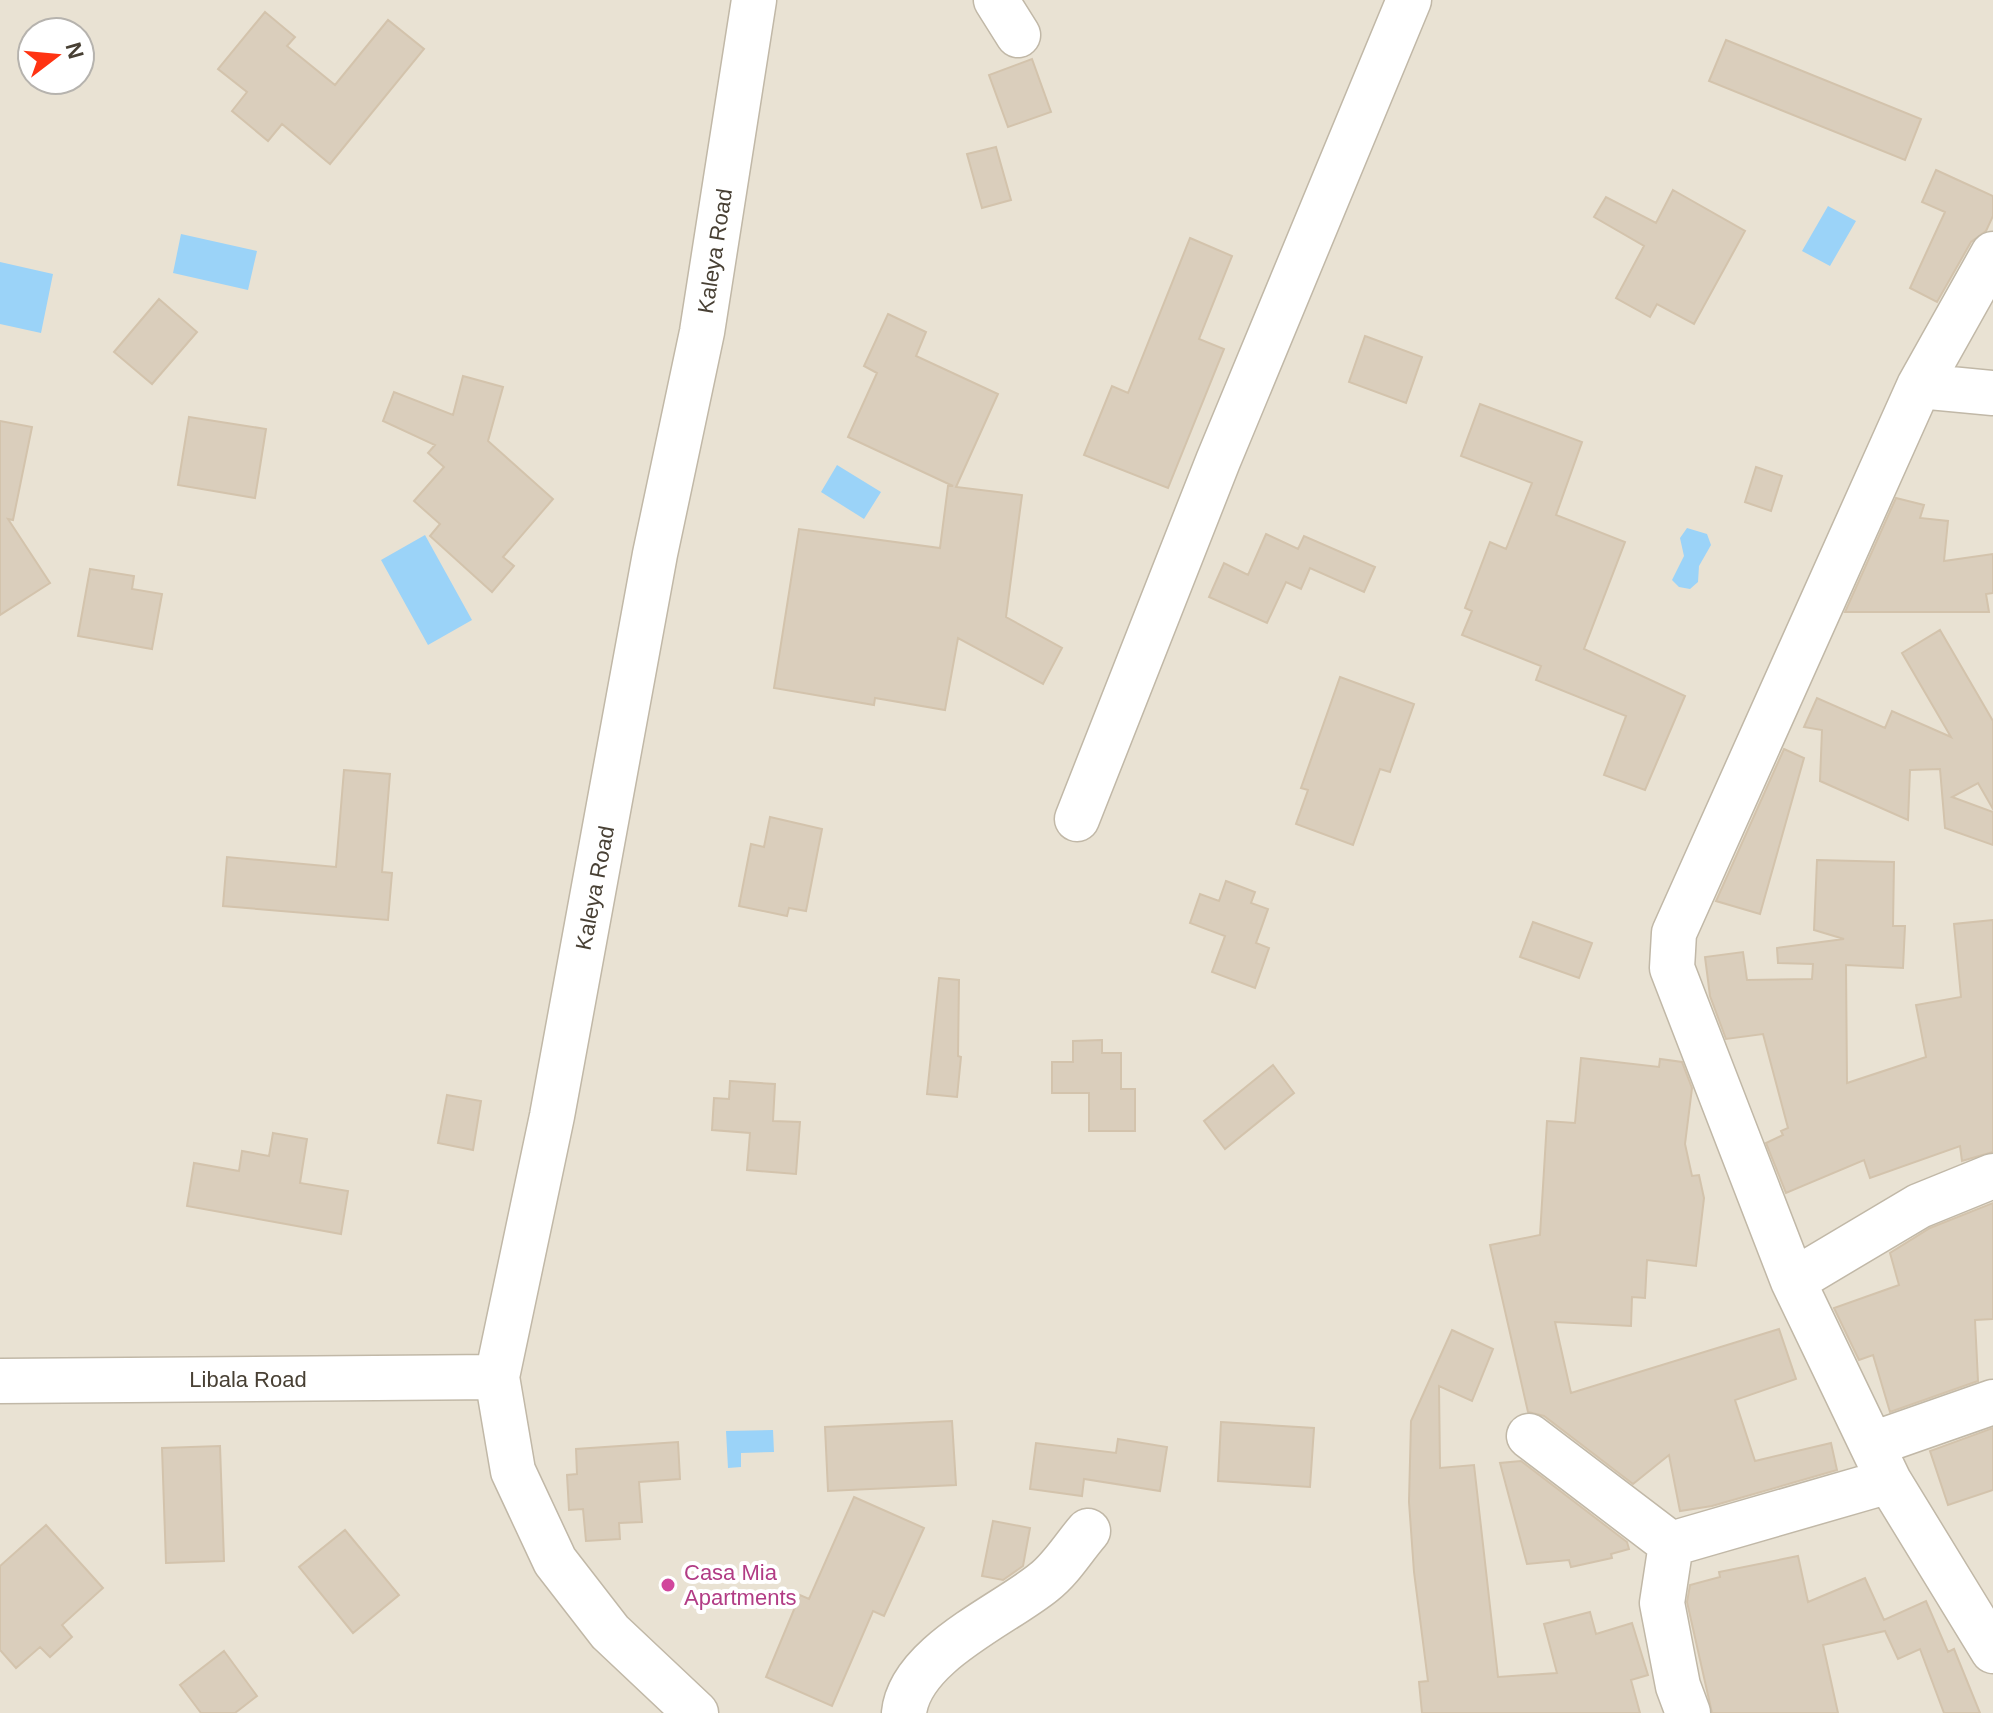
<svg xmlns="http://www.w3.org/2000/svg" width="1993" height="1713" font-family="Helvetica,sans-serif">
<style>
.residential{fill:#e9e2d3;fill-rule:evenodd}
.water{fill:#9bd3f8}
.building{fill:#dacebc;stroke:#d3c3ac;stroke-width:2}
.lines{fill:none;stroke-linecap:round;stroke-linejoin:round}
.minor-casing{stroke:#c1b8a7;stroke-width:47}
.minor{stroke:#fff;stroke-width:44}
.hotel-dot{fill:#d1479c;stroke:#fff;stroke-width:3}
.labels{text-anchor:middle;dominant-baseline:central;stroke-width:8;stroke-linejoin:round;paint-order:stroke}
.street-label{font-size:22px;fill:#484034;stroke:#fff}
.hotel-label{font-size:22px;fill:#b23c85;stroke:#fff;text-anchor:start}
</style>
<rect width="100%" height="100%" fill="#f5f0e5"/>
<path class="residential" d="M 0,0 L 1993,0 L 1993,1713 L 0,1713 ZM 32,32 L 80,32 L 80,80 L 32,80 Z"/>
<path class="water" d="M 1828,206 L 1856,221 L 1830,266 L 1802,251 Z
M 181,234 L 257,251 L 248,290 L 173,273 Z
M 0,262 L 53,274 L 41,333 L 0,324 Z
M 837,465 L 881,492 L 864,519 L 821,492 Z
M 1687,528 L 1707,534 L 1711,545 L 1699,566 L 1698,582 L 1690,589 L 1679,587 L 1672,580 L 1684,556 L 1680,538 Z
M 425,535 L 472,620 L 428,645 L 381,560 Z
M 773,1430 L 774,1452 L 741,1453 L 741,1467 L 728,1468 L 726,1431 Z"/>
<path class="building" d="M 265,12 L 295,37 L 287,46 L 335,85 L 388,20 L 424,49 L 330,164 L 282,124 L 268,141 L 232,111 L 247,92 L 218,69 Z
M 1726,40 L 1921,119 L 1905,160 L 1709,81 Z
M 1032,59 L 1051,112 L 1008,127 L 989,75 Z
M 996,147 L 1011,200 L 982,208 L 967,154 Z
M 1936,170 L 1993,196 L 1993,216 L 1986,231 L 1971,242 L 1937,302 L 1910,288 L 1945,212 L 1922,202 Z
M 1673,190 L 1745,231 L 1694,324 L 1657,304 L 1650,317 L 1616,298 L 1644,246 L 1594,217 L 1606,197 L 1656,223 Z
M 1190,238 L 1232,256 L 1199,339 L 1224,349 L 1168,488 L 1084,455 L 1112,386 L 1128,393 Z
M 159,299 L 197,332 L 152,384 L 114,352 Z
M 888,314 L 926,332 L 916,356 L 998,394 L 956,487 L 1022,495 L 1006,617 L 1062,648 L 1043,684 L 958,638 L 945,710 L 875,698 L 874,705 L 774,688 L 799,529 L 940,548 L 948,486 L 953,486 L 848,437 L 877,373 L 864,366 Z
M 1365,336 L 1422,357 L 1406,403 L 1349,382 Z
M 463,376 L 503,387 L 488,441 L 553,499 L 503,557 L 514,566 L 492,592 L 430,536 L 440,524 L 414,501 L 444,467 L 428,453 L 435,445 L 383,421 L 394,392 L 453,415 Z
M 1480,404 L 1582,442 L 1556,515 L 1625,542 L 1584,649 L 1685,696 L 1645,790 L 1604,775 L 1626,716 L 1536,680 L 1541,666 L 1462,635 L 1472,611 L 1465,608 L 1490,542 L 1506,549 L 1532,483 L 1461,456 Z
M 189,417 L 266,429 L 255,498 L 178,485 Z
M 0,421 L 32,427 L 13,520 L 8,519 L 50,583 L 0,615 Z
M 1756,467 L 1782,476 L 1771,511 L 1745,502 Z
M 1896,498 L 1924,505 L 1920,518 L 1948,521 L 1944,561 L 1993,554 L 1993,593 L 1986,594 L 1989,612 L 1845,612 Z
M 1266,534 L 1298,549 L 1304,536 L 1375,567 L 1364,592 L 1310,568 L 1301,589 L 1286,582 L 1267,623 L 1209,597 L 1224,563 L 1248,575 Z
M 90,569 L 134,576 L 132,589 L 162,594 L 152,649 L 78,636 Z
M 1940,630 L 1993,721 L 1993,809 L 1978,783 L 1952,797 L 1993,812 L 1993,845 L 1945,828 L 1940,769 L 1910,770 L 1908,820 L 1820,781 L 1822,730 L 1804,727 L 1817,698 L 1885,728 L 1892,711 L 1951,737 L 1902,653 Z
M 1340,677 L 1414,704 L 1390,772 L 1380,769 L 1353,845 L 1296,824 L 1308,790 L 1301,788 Z
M 1784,749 L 1804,758 L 1760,914 L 1716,901 Z
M 344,770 L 390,774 L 382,872 L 392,873 L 388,920 L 223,906 L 227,857 L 336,867 Z
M 770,817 L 822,829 L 806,911 L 789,908 L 787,916 L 739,906 L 751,844 L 764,847 Z
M 1817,860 L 1894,862 L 1893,926 L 1905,926 L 1903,968 L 1846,965 L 1847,1083 L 1926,1057 L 1916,1005 L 1961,997 L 1954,924 L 1993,920 L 1993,1152 L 1962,1161 L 1960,1146 L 1870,1178 L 1864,1160 L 1786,1193 L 1766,1143 L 1783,1135 L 1781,1131 L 1788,1128 L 1763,1034 L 1726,1039 L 1710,996 L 1705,957 L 1743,952 L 1747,980 L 1812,979 L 1813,964 L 1778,963 L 1777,948 L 1844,939 L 1814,930 Z
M 1226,881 L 1255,892 L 1251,903 L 1268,909 L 1256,943 L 1269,948 L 1255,988 L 1212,972 L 1225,936 L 1190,923 L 1200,894 L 1219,901 Z
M 1533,922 L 1592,943 L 1579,978 L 1520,957 Z
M 939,978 L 959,980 L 958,1056 L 961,1057 L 957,1097 L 927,1094 Z
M 1102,1040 L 1102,1053 L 1121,1053 L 1121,1089 L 1135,1089 L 1135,1131 L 1089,1131 L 1089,1093 L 1052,1093 L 1052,1062 L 1073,1062 L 1073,1041 Z
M 1581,1058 L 1659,1067 L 1660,1059 L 1682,1062 L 1692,1088 L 1685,1144 L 1692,1176 L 1699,1175 L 1704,1198 L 1696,1266 L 1647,1260 L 1645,1298 L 1632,1297 L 1631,1326 L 1555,1322 L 1571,1393 L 1779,1329 L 1796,1379 L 1735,1400 L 1755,1461 L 1831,1443 L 1837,1470 L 1712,1506 L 1680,1511 L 1669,1455 L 1633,1484 L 1544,1416 L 1528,1412 L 1490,1245 L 1540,1235 L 1547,1121 L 1575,1123 Z
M 1273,1065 L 1294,1093 L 1225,1149 L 1204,1121 Z
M 730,1081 L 775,1084 L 773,1121 L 800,1122 L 796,1174 L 747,1170 L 750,1133 L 712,1130 L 714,1098 L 729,1099 Z
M 447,1095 L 481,1101 L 473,1150 L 438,1143 Z
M 273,1133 L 307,1139 L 300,1183 L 348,1191 L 341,1234 L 187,1206 L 194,1163 L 239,1171 L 242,1151 L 269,1156 Z
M 1993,1203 L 1993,1319 L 1975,1320 L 1978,1381 L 1890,1412 L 1873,1355 L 1859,1360 L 1834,1308 L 1899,1285 L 1890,1253 L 1930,1228 Z
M 1452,1330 L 1493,1349 L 1472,1401 L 1439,1386 L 1440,1468 L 1474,1465 L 1498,1677 L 1557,1673 L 1544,1624 L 1590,1612 L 1596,1634 L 1632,1623 L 1648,1675 L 1631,1680 L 1640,1713 L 1422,1713 L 1419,1682 L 1428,1681 L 1414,1572 L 1409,1502 L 1411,1421 Z
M 952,1421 L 956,1485 L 828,1491 L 825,1427 Z
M 1221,1422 L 1314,1428 L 1310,1487 L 1218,1481 Z
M 1993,1428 L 1993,1490 L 1948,1505 L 1930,1451 Z
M 1118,1439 L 1167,1447 L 1160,1491 L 1084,1479 L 1082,1496 L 1030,1489 L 1036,1443 L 1116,1453 Z
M 678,1442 L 680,1479 L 639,1482 L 642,1522 L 619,1523 L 620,1539 L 586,1541 L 583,1509 L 569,1510 L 567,1475 L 577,1474 L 576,1449 Z
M 220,1446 L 224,1561 L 166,1563 L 162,1448 Z
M 1521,1461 L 1627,1542 L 1629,1549 L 1611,1554 L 1612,1558 L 1571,1567 L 1569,1560 L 1527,1564 L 1500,1463 Z
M 854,1497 L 924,1528 L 884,1616 L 873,1611 L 832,1706 L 766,1677 L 800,1595 L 809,1599 Z
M 993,1521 L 1030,1528 L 1023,1566 L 1003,1580 L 982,1576 Z
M 46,1525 L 103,1588 L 62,1625 L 72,1637 L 50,1657 L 40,1647 L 16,1668 L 0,1650 L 0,1566 Z
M 345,1530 L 399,1595 L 353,1633 L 299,1567 Z
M 1798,1556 L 1808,1602 L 1865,1578 L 1884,1620 L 1926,1601 L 1948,1652 L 1954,1649 L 1980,1713 L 1944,1713 L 1920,1649 L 1898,1659 L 1885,1631 L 1823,1645 L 1838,1713 L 1712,1713 L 1687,1602 L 1690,1585 L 1720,1577 L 1719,1572 Z
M 224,1651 L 257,1696 L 235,1713 L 201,1713 L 180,1685 Z"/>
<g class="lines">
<defs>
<path id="minor" d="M 996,0 L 1018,35
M 1993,254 L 1919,386 L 1674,933 L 1672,968 L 1793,1281 L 1889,1481 L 1993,1651
M 1919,386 L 1993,393
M 1077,819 L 1218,461 L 1409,0
M 1793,1281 L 1919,1206 L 1993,1176
M 0,1381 L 497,1377
M 1529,1436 L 1671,1544 L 1889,1481
M 1873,1444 L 1993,1402
M 1671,1544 L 1662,1603 L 1678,1686 L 1688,1713
M 696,1713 L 610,1632 L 555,1561 L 513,1471 L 497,1377 L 552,1116 L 655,554 L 702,332 L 754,0
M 904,1713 C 910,1654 1004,1615 1044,1582 C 1061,1569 1074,1547 1088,1531"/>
</defs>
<use href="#minor" class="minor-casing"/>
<use href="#minor" class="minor"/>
</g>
<circle class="hotel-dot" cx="668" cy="1585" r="8"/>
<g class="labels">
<g class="street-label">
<text transform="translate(715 251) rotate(-81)">Kaleya Road</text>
<text transform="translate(595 888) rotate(-79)">Kaleya Road</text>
<text x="248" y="1379">Libala Road</text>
</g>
<g class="hotel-label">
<text x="684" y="1572">Casa Mia<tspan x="684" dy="25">Apartments</tspan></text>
</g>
</g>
<g transform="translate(56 56) rotate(74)"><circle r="38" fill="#ffffff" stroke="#b6b3ae" stroke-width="2"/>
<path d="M0-6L14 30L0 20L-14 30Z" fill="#ff3312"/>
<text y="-12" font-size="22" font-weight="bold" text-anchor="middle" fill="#484034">N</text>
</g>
</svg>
